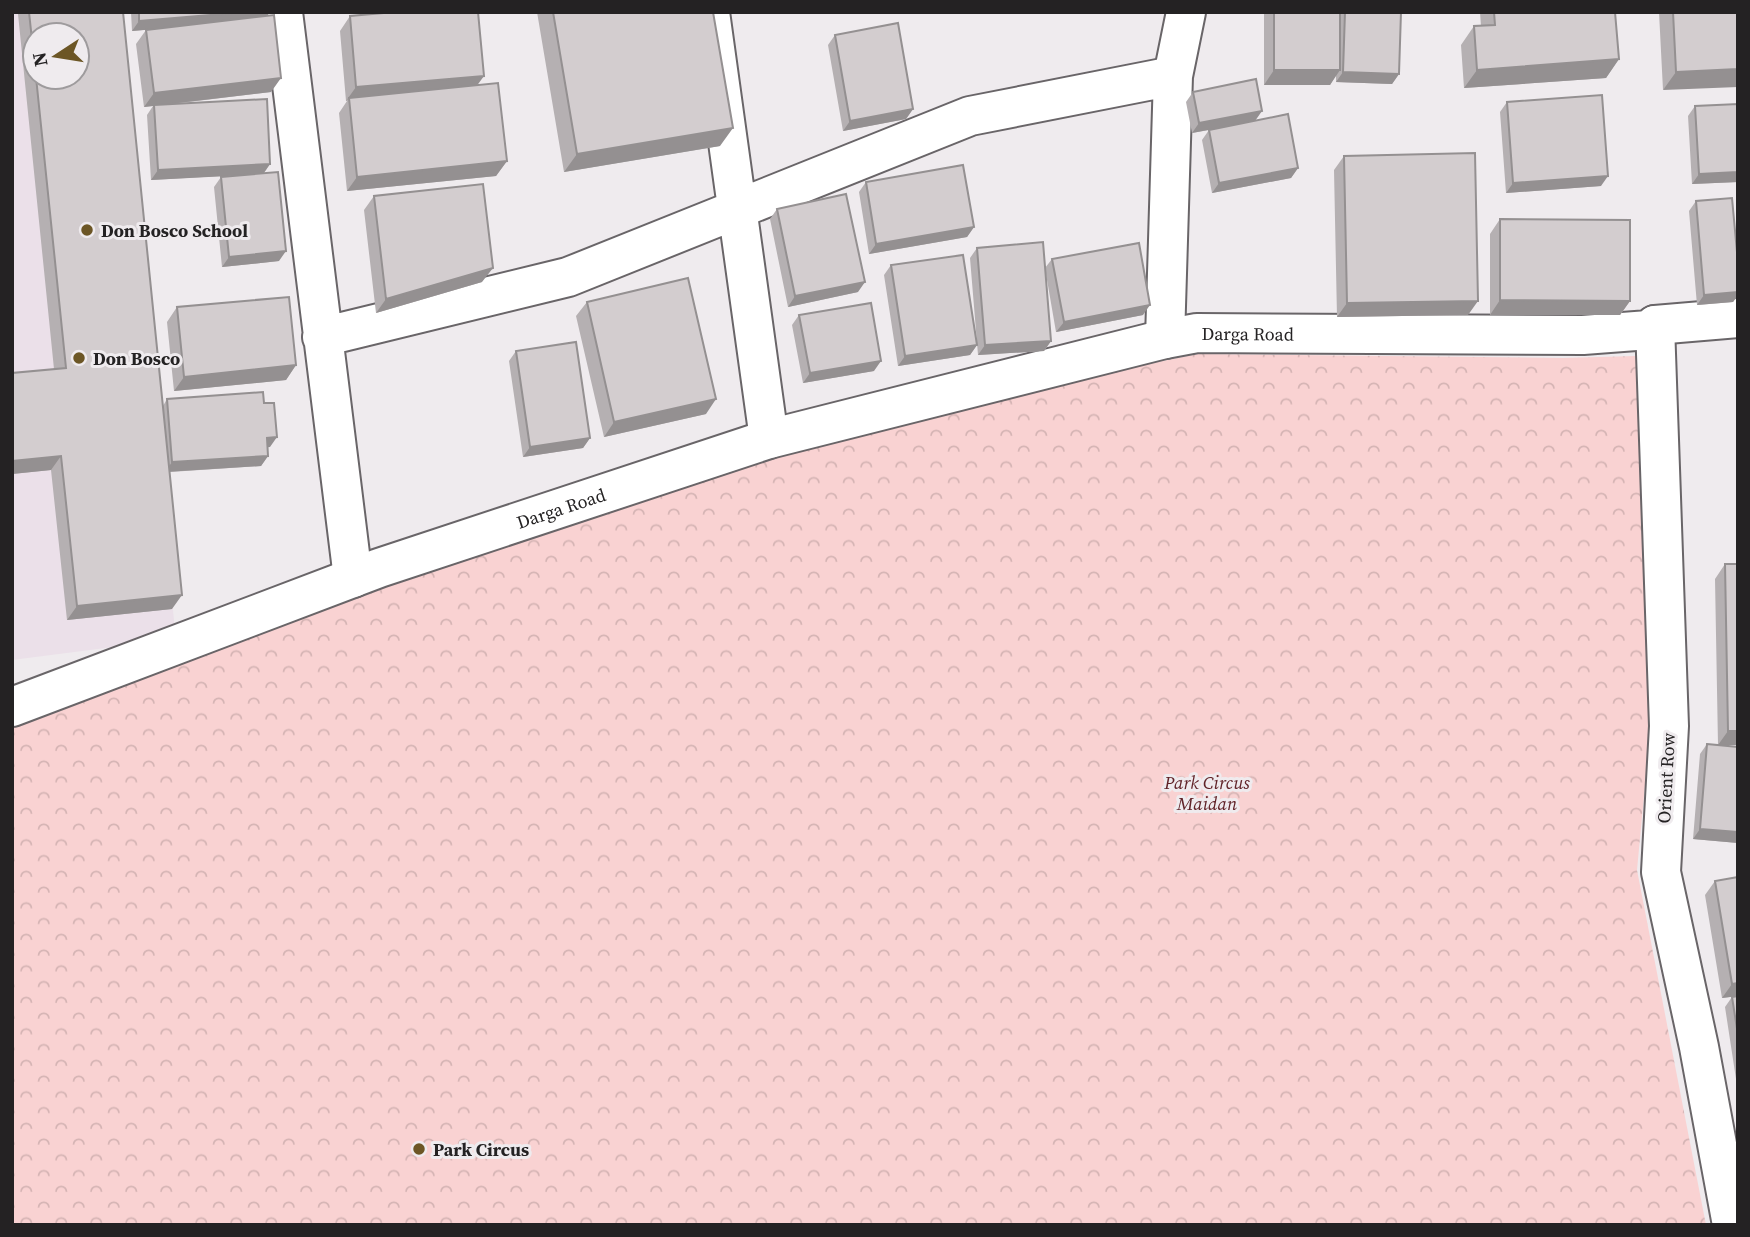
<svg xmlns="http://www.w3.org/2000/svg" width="1750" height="1237" font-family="'Source Serif 4',serif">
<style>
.built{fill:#ebe0e9;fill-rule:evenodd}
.park{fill:url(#park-crowns)}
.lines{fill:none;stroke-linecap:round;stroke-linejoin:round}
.street-casing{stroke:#696568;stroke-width:42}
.secondary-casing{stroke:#696568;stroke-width:42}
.street{stroke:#fff;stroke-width:38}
.secondary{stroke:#fff;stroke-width:38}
.wall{fill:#b5b0b2;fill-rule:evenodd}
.shaded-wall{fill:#949091}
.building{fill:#d3cdcf;stroke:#949091;stroke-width:2}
.poi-dot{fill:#6c5625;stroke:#efebee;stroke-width:2.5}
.labels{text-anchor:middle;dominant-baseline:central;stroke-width:6;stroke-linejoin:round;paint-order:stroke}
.poi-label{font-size:18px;font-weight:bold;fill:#242223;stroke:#efebee;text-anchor:start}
.street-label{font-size:18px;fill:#242223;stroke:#efebee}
.park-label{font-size:18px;font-style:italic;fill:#612328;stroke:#efebee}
</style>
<defs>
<pattern id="park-crowns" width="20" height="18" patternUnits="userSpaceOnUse" patternTransform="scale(1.75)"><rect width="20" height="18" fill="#f9d2d2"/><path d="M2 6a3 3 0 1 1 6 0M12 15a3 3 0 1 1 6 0" fill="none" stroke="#d5b4b4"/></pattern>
</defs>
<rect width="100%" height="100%" fill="#efebee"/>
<path class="built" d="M 12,12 L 110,12 L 176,639 L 12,660 ZM 35,35 L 77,35 L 77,77 L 35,77 Z"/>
<path class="park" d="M 1198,354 L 1563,358 L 1636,356 L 1652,711 L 1637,870 L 1706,1225 L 12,1225 L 12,723 L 791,434 Z"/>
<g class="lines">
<defs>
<path id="street" d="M 283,12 L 353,578
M 710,12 L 769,439
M 1655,325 L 1669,726 L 1661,872 L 1699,1047 L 1732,1225
M 322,337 L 568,277 L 970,116 L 1173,76
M 1165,339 L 1173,76 L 1186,12"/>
<g id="secondary">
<path id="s1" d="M 12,707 L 379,568 L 769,439 L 1165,339 L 1197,333 L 1583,335 L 1649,330 L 1655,325 L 1738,318"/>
</g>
</defs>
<use href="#street" class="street-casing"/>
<use href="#secondary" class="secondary-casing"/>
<use href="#street" class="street"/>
<use href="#secondary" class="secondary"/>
</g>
<path class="wall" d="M 19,12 L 123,12 L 163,406 L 167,399 L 270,447 L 268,447 L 268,456 L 261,466 L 170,472 L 172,609 L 67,620 L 51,470 L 12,474 L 12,373 L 54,369 L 18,14 ZM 35,35 L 77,77 L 35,77 Z
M 131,12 L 270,12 L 267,16 L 271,92 L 172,104 L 270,164 L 264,173 L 279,261 L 222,267 L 214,187 L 221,177 L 239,175 L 151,180 L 147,115 L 153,106 L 144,107 L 136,44 L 146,30 L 154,29 L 132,31 Z
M 537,12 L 713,12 L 720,146 L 564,172 Z
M 1264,12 L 1401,12 L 1399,74 L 1392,84 L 1336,82 L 1336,75 L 1330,85 L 1264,85 Z
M 1480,12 L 1615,12 L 1619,59 L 1606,78 L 1464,88 L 1461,45 L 1474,26 L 1481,26 Z
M 1659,12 L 1738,12 L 1663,90 Z
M 350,16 L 477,85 L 507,161 L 496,176 L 347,191 L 339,113 L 347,101 L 346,101 L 340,31 Z
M 835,35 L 913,109 L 906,119 L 843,131 L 828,45 Z
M 1193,92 L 1255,121 L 1298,168 L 1291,178 L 1212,193 L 1202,140 L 1209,130 L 1192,133 L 1186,102 Z
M 1507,102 L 1601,186 L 1506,193 L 1500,112 Z
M 1738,104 L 1738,182 L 1692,184 L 1688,116 L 1695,106 Z
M 1344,156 L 1468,315 L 1337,317 L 1334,170 Z
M 866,182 L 974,227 L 967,237 L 869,254 L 859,192 Z
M 374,196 L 482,282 L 376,313 L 364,210 Z
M 1696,201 L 1738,263 L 1738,295 L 1733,302 L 1697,305 L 1689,211 Z
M 777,209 L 858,292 L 788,307 L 770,219 Z
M 1500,219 L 1630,301 L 1620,315 L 1490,315 L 1490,234 Z
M 977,248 L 1045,268 L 1052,259 L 1143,315 L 1056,332 L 1046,274 L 1051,341 L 1044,351 L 978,355 L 970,258 Z
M 891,265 L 977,345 L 970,355 L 898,366 L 884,275 Z
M 587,302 L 706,414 L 604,437 L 576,316 Z
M 177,307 L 296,365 L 286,380 L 174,391 L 167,322 Z
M 799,315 L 874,371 L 803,383 L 792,325 Z
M 516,351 L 590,438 L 583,448 L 523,457 L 509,361 Z
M 1725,564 L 1738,564 L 1738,745 L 1723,745 L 1738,747 L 1738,843 L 1693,839 L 1700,754 L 1707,744 L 1718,745 L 1715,579 Z
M 1715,881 L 1738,996 L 1722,998 L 1705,895 Z
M 1738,996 L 1738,1079 L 1736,1079 L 1725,1007 L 1732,997 Z"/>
<path class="shaded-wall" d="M 246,12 L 270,12 L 264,20 L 132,31 L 139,21 Z
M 1619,59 L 1606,78 L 1464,88 L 1477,70 Z
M 1738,69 L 1738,87 L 1663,90 L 1676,72 Z
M 1274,70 L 1340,70 L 1330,85 L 1264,85 Z
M 1343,72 L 1399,74 L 1392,84 L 1336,82 Z
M 484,76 L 473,91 L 349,98 L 346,101 L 356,87 Z
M 281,78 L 271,92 L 144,107 L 154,93 Z
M 913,109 L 906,119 L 843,131 L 850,121 Z
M 1262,111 L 1255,121 L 1192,133 L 1199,123 Z
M 733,128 L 720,146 L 564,172 L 577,154 Z
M 507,161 L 496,176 L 347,191 L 357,177 Z
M 270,164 L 263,174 L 151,180 L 158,170 Z
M 1298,168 L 1291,178 L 1212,193 L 1219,183 Z
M 1738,172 L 1738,182 L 1692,184 L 1699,174 Z
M 1608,176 L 1601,186 L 1506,193 L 1513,183 Z
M 974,227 L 967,237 L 869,254 L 876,244 Z
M 286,251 L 279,261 L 222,267 L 229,257 Z
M 493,268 L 482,282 L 376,313 L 386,299 Z
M 865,282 L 858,292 L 788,307 L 795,296 Z
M 1738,292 L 1738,295 L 1733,302 L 1697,305 L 1704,295 Z
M 1500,300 L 1630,301 L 1620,315 L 1490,315 Z
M 1478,301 L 1468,315 L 1337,317 L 1347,303 Z
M 1150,305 L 1143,315 L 1056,332 L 1064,322 Z
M 1051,341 L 1044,351 L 978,355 L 985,345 Z
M 977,345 L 970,355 L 898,366 L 905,356 Z
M 881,361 L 874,371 L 803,383 L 810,373 Z
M 296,365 L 286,380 L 174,391 L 184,377 Z
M 716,399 L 706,414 L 604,437 L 614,422 Z
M 277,437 L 270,447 L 260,448 L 267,438 Z
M 590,438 L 583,448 L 523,457 L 530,447 Z
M 61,456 L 51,470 L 12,474 L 12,461 Z
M 268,456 L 261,466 L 165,472 L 172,462 Z
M 182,595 L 172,609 L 67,620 L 77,606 Z
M 1728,731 L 1738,731 L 1738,745 L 1718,745 Z
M 1700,829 L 1738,832 L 1738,843 L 1693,839 Z
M 1738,983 L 1738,996 L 1722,998 L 1732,984 Z"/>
<path class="building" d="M 29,12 L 123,12 L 182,595 L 77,606 L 61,456 L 12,461 L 12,373 L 66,368 L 36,77 L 77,77 L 77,35 L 35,35 L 35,68 Z
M 139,12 L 246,12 L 139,21 Z
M 395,12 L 478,12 L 484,76 L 356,87 L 350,16 Z
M 553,12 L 713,12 L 733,128 L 577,154 Z
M 1274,12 L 1340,12 L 1340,70 L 1274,70 Z
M 1345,12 L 1401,12 L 1399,74 L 1343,72 Z
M 1494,12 L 1615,12 L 1619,59 L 1477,70 L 1474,26 L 1495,25 Z
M 1673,12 L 1738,12 L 1738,69 L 1676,72 Z
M 274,15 L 281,78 L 154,93 L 146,30 Z
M 898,23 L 913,109 L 850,121 L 835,35 Z
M 1256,79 L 1262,111 L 1199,123 L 1193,92 Z
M 498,83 L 507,161 L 357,177 L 349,98 Z
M 1602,95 L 1608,176 L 1513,183 L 1507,102 Z
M 267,99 L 270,164 L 158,170 L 154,105 Z
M 1738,104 L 1738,172 L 1699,174 L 1695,106 Z
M 1288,114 L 1298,168 L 1219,183 L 1209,130 Z
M 1475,153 L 1478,301 L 1347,303 L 1344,156 Z
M 963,165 L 974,227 L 876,244 L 866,182 Z
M 278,172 L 286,251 L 229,257 L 221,177 Z
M 483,184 L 493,268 L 386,299 L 374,196 Z
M 846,194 L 865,282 L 795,296 L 777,209 Z
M 1732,198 L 1738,263 L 1738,292 L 1704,295 L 1696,201 Z
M 1500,219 L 1630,220 L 1630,301 L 1500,300 Z
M 1043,242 L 1051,341 L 985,345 L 977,248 Z
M 1139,243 L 1150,305 L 1064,322 L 1052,259 Z
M 963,255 L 977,345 L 905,356 L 891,265 Z
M 688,278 L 716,399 L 614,422 L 587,302 Z
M 289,297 L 296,365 L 184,377 L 177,307 Z
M 871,303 L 881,361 L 810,373 L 799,315 Z
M 576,342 L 590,438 L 530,447 L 516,351 Z
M 263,392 L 264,403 L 274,403 L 277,437 L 267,438 L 268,456 L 172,462 L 167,399 Z
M 1725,564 L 1738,564 L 1738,731 L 1728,731 Z
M 1707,744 L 1738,747 L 1738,832 L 1700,829 Z
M 1738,877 L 1738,983 L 1732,984 L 1715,881 Z
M 1738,996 L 1738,1035 L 1732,997 Z"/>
<g class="poi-dot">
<circle cx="87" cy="230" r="7"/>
<circle cx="79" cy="358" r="7"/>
<circle cx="419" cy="1149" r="7"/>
</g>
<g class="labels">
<g class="poi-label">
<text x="101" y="230">Don Bosco School</text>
<text x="93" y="358">Don Bosco</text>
<text x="433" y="1149">Park Circus</text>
</g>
<g class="street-label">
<text stroke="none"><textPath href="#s1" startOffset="1295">Darga Road</textPath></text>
<text stroke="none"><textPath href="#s1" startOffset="584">Darga Road</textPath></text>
<text transform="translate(1666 778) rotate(-87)">Orient Row</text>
</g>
<g class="park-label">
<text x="1207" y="782">Park Circus<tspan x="1207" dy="21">Maidan</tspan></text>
</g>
</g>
<rect width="1750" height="1237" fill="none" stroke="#242223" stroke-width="28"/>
<g transform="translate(56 56) rotate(258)"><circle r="33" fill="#efebee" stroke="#9e9b9d" stroke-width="2"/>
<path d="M0-5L12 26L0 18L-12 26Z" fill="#6c5625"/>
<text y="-10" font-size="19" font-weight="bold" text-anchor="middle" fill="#242223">N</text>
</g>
</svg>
